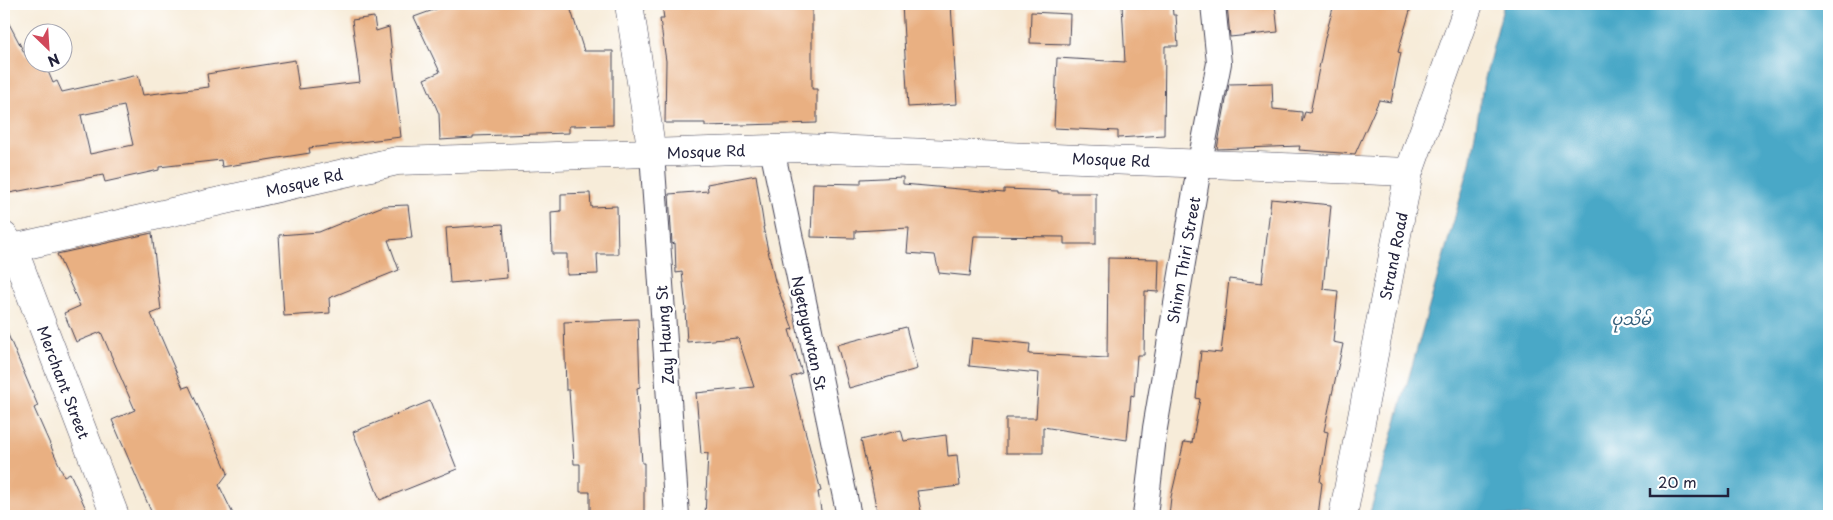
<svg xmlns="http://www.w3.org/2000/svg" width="1833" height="520" font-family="'Playpen Sans','Noto Sans Myanmar',sans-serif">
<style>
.water{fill:#48a8c7;stroke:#356581}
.building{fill:#e9b082;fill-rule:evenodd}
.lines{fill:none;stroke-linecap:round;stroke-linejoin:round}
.street-casing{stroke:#424053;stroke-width:26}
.secondary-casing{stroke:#424053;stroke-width:29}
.street{stroke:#fff;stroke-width:24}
.secondary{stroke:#fff;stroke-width:28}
.labels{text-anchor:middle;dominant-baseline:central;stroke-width:5;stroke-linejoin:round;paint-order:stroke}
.street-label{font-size:15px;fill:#22223b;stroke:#fff}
.water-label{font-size:16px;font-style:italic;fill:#335e7a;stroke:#fff}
</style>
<rect width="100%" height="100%" fill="#fff"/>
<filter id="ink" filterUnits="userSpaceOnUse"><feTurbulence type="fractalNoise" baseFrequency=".02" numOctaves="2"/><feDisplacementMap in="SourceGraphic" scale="10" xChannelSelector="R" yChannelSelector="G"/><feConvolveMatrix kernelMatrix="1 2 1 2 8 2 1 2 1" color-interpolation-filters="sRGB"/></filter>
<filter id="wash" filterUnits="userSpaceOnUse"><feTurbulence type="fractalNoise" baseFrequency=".0096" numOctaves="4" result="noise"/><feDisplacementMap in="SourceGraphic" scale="20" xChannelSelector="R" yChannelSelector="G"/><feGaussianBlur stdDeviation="1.12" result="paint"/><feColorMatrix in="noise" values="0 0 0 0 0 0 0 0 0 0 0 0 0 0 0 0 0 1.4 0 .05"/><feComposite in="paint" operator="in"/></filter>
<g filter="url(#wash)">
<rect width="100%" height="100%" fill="#f7ecd9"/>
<path class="water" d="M 1504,4 L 1829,4 L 1829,516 L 1369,516 L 1470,164 L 1483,86 Z"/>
<g id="blocks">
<path class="building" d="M 450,4 L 569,4 L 584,51 L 613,51 L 613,125 L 569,126 L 569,133 L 473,136 L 473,138 L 440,140 L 439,114 L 424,79 L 440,72 L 414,17 Z
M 662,4 L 812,4 L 812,89 L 817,89 L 817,123 L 705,126 L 705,123 L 665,123 L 666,61 L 660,19 L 664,19 Z
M 902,4 L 951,4 L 957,104 L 908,107 Z
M 1122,4 L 1172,4 L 1173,15 L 1176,15 L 1178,46 L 1165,46 L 1164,135 L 1118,138 L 1118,131 L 1054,128 L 1057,58 L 1125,62 Z
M 1227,4 L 1275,4 L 1278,32 L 1230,37 Z
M 1334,4 L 1412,4 L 1398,52 L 1401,53 L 1391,102 L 1379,100 L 1355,154 L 1299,150 L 1300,146 L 1217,149 L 1229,84 L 1272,83 L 1273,109 L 1302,112 L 1302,122 L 1305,112 L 1310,113 L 1325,38 Z
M 1031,12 L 1070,14 L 1069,44 L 1030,43 Z
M 4,14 L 26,56 L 32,54 L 32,62 L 44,62 L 53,83 L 57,81 L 62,92 L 138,75 L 143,95 L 209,87 L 207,74 L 295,60 L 299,89 L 360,82 L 352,20 L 374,17 L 376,31 L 389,27 L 401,137 L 309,148 L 310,153 L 222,167 L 221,160 L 159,167 L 159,170 L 105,182 L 103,175 L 4,194 ZM 124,106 L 133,145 L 90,154 L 81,115 Z
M 756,175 L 764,227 L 763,227 L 769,255 L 775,281 L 793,329 L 789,330 L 802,373 L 791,377 L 821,491 L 818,492 L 822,516 L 705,516 L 708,453 L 701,454 L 696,393 L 754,387 L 738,338 L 687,342 L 685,310 L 686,310 L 682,272 L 676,273 L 675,243 L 672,244 L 669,194 L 708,191 L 707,184 Z
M 903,177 L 903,184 L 1004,193 L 1004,189 L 1058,191 L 1058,193 L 1096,193 L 1096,244 L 1064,244 L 1064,237 L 974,236 L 970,276 L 939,273 L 935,255 L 907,253 L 909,228 L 855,231 L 855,238 L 811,237 L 813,183 L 861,184 L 861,179 Z
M 590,193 L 591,207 L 617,206 L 618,254 L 597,254 L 598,274 L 567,275 L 567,254 L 552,254 L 551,212 L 561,211 L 561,194 Z
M 1271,199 L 1331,205 L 1323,289 L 1338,291 L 1333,342 L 1343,344 L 1324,431 L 1328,432 L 1320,482 L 1322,483 L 1318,516 L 1169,516 L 1171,497 L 1184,442 L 1192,443 L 1200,399 L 1196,398 L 1201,351 L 1221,353 L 1229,279 L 1262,283 Z
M 408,205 L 412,238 L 388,240 L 399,270 L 329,298 L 330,313 L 284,316 L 279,235 L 319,232 L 383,206 Z
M 503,224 L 507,278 L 450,283 L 446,228 Z
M 152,233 L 161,310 L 151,314 L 183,388 L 189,386 L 228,473 L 219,485 L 234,516 L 153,516 L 112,420 L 135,410 L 101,332 L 76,342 L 64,313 L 80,306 L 57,254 Z
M 1108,258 L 1159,259 L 1158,292 L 1145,291 L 1144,355 L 1137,355 L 1134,396 L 1131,395 L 1127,440 L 1043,427 L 1043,453 L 1006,453 L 1006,418 L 1036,418 L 1039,373 L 969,366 L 972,338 L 1030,344 L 1029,354 L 1107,358 Z
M 638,319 L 640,387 L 637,388 L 642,463 L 644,463 L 644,516 L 590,516 L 590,492 L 580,492 L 580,464 L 574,464 L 569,390 L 566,390 L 564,322 Z
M 4,325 L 38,406 L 34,408 L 64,476 L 70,473 L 89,516 L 4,516 Z
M 906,327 L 917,369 L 849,388 L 837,345 Z
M 430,401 L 457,469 L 380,500 L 353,432 Z
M 901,430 L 904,441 L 946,435 L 948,456 L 957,455 L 960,486 L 917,491 L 922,516 L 878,516 L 869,472 L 868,472 L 861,440 Z"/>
</g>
</g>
<g filter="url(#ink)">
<use href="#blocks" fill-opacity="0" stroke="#424053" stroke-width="1"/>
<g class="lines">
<defs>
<path id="street" d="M 772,149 L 849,516
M 652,153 L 677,516
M 1145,516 L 1155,428 L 1200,162 L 1219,63 L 1213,4"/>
<path id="secondary" d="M 629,4 L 652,153
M 4,236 L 13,248 L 115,516
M 13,248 L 397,161 L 804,148 L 1409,172
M 1343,516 L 1409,172 L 1469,4"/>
</defs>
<use href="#street" class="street-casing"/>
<use href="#secondary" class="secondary-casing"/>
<use href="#street" class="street"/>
<use href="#secondary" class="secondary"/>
</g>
</g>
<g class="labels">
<g class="street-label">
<text transform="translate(706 151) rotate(-2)">Mosque Rd</text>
<text transform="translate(1111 159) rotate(2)">Mosque Rd</text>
<text transform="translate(304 182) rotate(-13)">Mosque Rd</text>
<text transform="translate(1393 256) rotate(-79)">Strand Road</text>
<text transform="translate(1183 260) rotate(-80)">Shinn Thiri Street</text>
<text transform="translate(810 333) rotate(78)">Ngetpyawtan St</text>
<text transform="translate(664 335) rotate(-94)">Zay Haung St</text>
<text transform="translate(64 382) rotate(69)">Merchant Street</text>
</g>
<g class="water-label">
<text x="1631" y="318">ပုသိမ်</text>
</g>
</g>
<rect width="1833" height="520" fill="none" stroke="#fff" stroke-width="20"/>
<g transform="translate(48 48) rotate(155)"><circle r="24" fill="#ffffff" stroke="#a7a7b1"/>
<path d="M0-4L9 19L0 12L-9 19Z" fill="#d1495b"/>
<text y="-8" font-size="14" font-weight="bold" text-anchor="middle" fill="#22223b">N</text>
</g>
<path d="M1650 488v8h78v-8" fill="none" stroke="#22223b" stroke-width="2.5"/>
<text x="1658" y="488" font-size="15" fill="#22223b" stroke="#ffffff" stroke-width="4" paint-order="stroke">20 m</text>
</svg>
